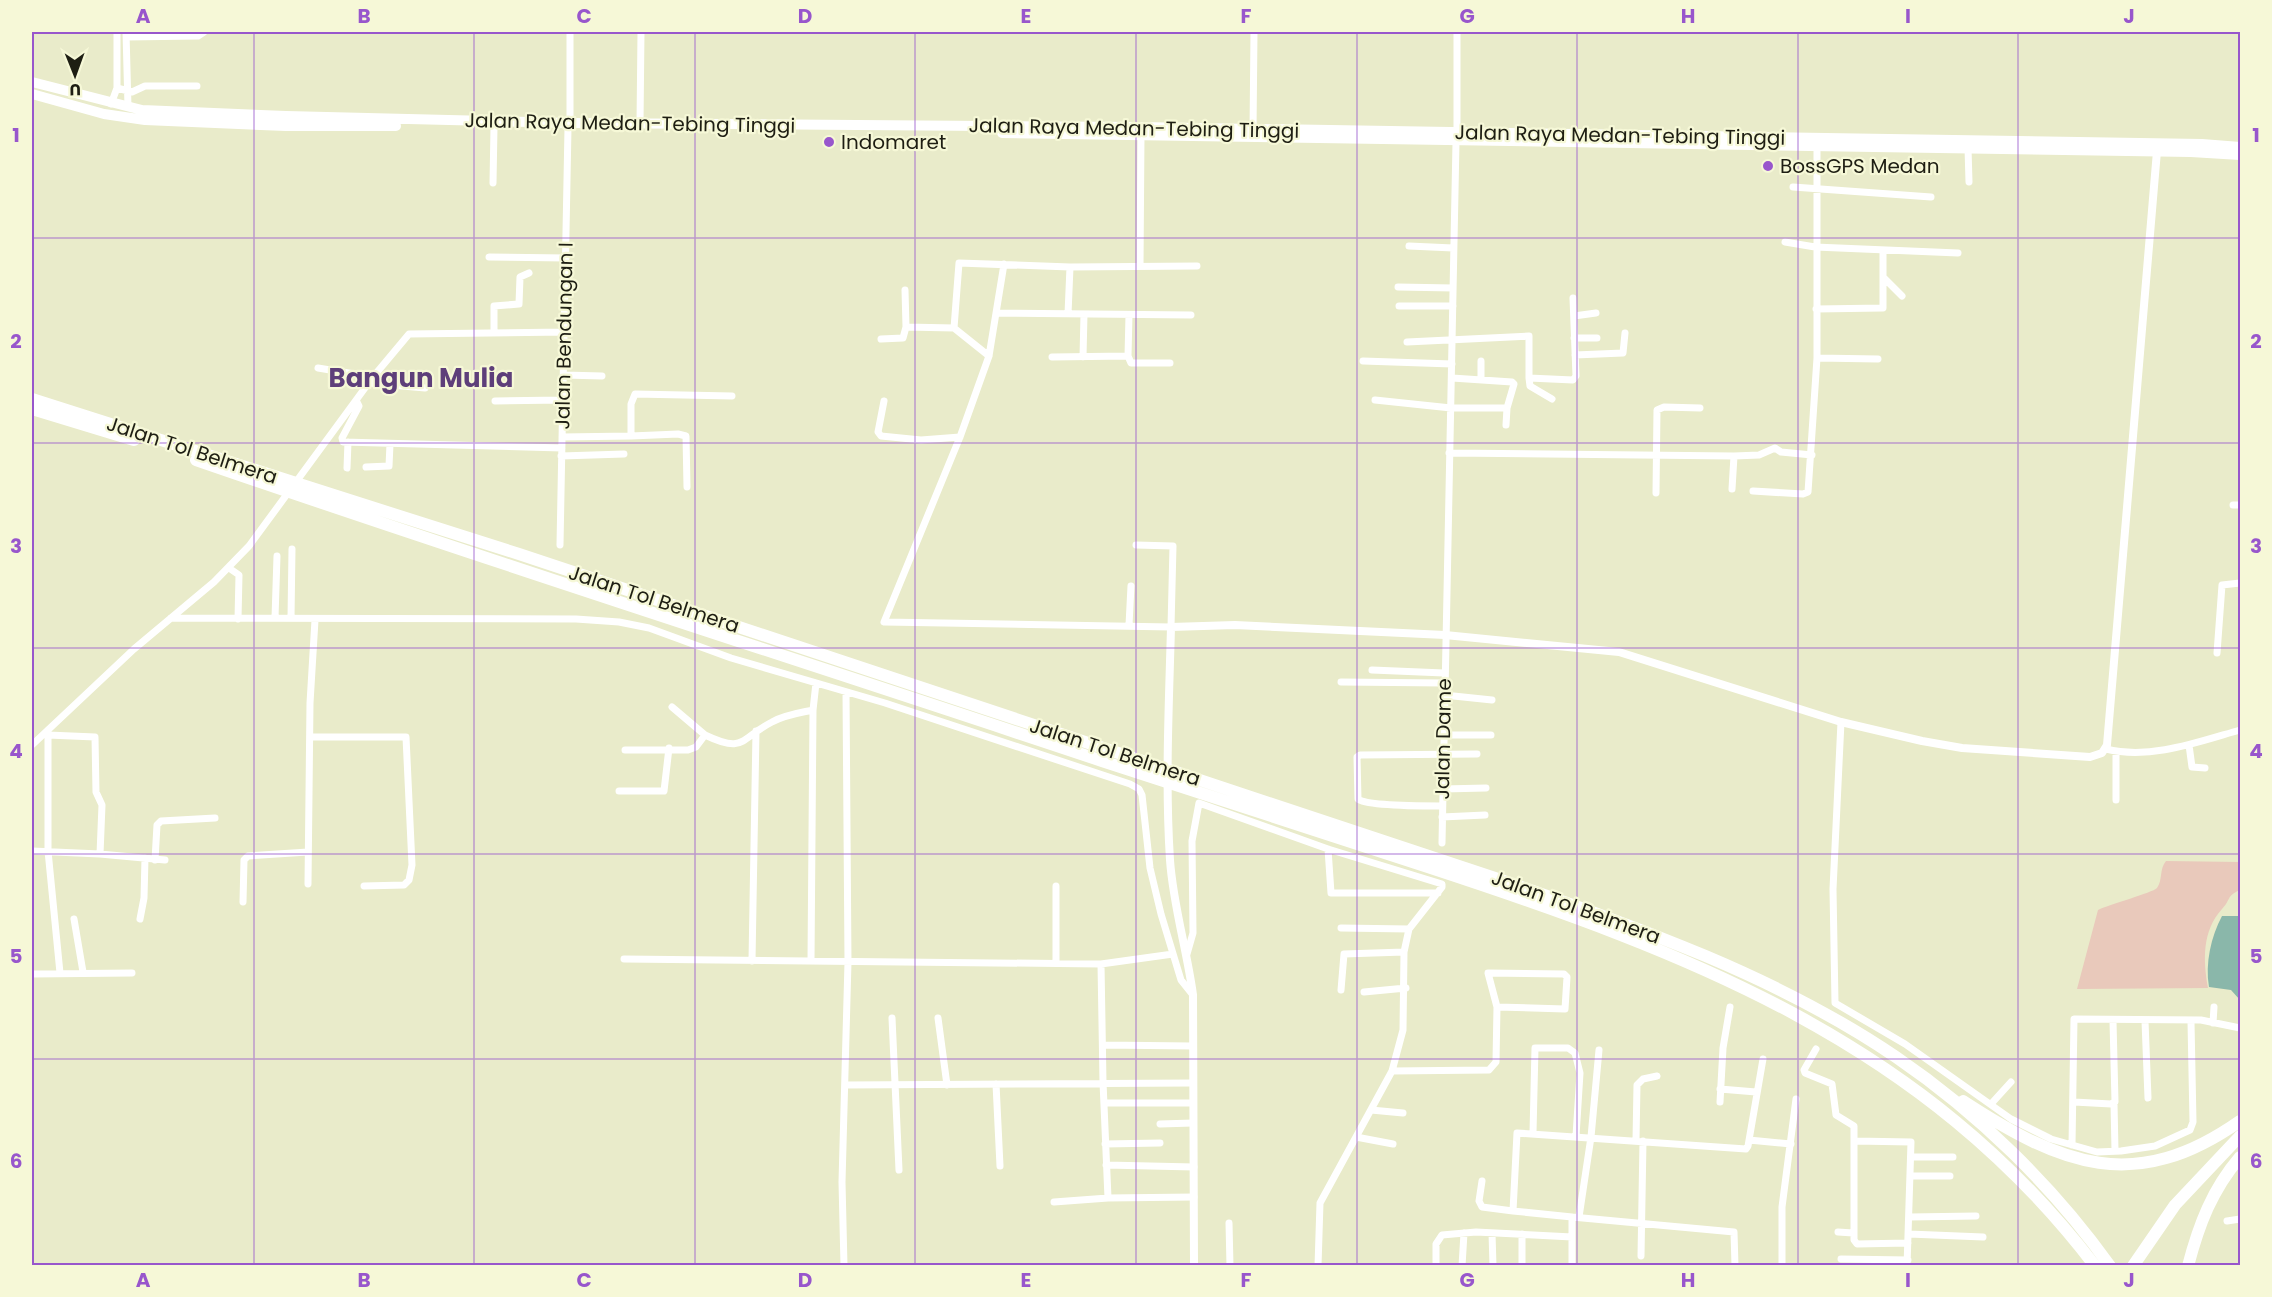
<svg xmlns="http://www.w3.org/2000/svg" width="2272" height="1297" font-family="Poppins,sans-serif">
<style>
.green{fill:#e9c9bb}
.water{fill:#8ab7aa}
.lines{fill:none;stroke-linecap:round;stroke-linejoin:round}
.minor{stroke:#fff;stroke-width:7}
.tertiary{stroke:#fff;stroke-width:8}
.trunk{stroke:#fff;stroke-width:10}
.motorway{stroke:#fff;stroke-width:12}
.grid{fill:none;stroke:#9856cc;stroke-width:1.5;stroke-opacity:0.55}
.poi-dot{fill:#9856cc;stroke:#f6f8d7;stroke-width:2}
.labels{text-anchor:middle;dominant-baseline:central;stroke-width:4.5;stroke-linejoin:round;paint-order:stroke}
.street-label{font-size:20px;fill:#1e1e13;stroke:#f6f8d7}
.poi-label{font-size:20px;fill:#1e1e13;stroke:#f6f8d7;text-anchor:start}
.district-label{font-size:26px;font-weight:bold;fill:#5e3f7a;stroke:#f6f8d7}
.neatline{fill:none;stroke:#9856cc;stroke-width:2}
.grid-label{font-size:20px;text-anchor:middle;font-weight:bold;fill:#9856cc}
</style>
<rect width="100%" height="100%" fill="#e9ebca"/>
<path class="green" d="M 2166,861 L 2240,862 L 2240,890 C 2226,896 2231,900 2222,909 C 2202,931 2203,960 2208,988 L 2077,989 L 2098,910 C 2110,904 2152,893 2157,888 C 2163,880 2159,869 2166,861 Z"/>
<path class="water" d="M 2222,916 L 2240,916 L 2240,1000 L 2231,990 L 2209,987 C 2205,963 2211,937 2222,916 Z"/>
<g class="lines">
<path class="minor" d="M 126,32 L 128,107
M 127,37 L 198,36 L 204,32
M 117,88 L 132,92 L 145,86 L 197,86
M 111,104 L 117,88 L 117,32
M 570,123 L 570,32
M 640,123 L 641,32
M 1253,131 L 1254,32
M 1457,133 L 1457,32
M 1968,148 L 1969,182
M 493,183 L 494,127
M 1793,187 L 1931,197
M 1785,242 L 1815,247 L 1958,253
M 1409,246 L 1453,248
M 489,257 L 566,258
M 1004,264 L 989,356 L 960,437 L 884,622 L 1171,627 L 1173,546 L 1136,545
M 1140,266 L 1141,135
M 1884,278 L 1902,296
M 1398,287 L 1453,288
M 905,290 L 906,327
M 1399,306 L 1453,306
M 1816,309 L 1883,308 L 1883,250
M 997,313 L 1191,315
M 1068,314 L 1070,267 L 1197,266
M 1129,315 L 1128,356 L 1131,363 L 1170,363
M 1574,316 L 1596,313
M 494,332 L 494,306 L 519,304 L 520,277 L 529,273
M 1574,338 L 1597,338
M 881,339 L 903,338 L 906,327 L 954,328
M 1407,342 L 1529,336 L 1529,378 L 1573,380 L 1576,376 L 1573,298
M 1575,355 L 1623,353 L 1625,333
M 989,356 L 954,328 L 959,263 L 1070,267
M 1052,357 L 1128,356
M 1083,357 L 1084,314
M 1817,358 L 1878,359
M 1363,361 L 1452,364
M 318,368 L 373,377
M 564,375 L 602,376
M 1529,378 L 1530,386 L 1552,399
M 1481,380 L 1481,361
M 369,383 L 425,388
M 1375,400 L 1451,408 L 1507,408 L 1514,384 L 1512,382 L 1452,378
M 495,401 L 562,400
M 884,401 L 878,432 L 881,436 L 921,440 L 960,437
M 357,402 L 359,406 L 342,438 L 343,442 L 562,448
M 1506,425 L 1507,408
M 631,436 L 678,434 L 686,436 L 687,487
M 562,437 L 631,436 L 631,404 L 635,394 L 732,396
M 1449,453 L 1734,456 L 1759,455 L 1775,448 L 1781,452 L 1812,455
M 561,456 L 624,454
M 366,467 L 389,466 L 390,444
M 347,468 L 348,442
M 1732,489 L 1734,456
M 1753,491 L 1803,494 L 1808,492 L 1817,358 L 1817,147
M 1656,493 L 1657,410 L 1664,407 L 1700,408
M 2233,505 L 2240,505
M 560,545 L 568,128
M 229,568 L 239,575 L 238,619
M 171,618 L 576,619 L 619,622 L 649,628 L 731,658 L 885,703 L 1130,784 L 1139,789 L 1142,795 L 1150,868 L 1161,914 L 1181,980 L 1193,995
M 275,618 L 277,556
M 291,618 L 292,549
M 1129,625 L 1131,586
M 2217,653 L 2222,585 L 2240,583
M 1372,670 L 1444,673
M 1341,682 L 1444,683
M 1444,695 L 1492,700
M 672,707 L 705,735
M 1841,722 L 1833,889 L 1835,1003 L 1905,1044 L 2011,1119 L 2051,1139 L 2097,1152 L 2121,1151 L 2155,1146 L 2190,1130 L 2193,1122 L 2191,1022
M 48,730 L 48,851 L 60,973
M 48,735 L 95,737 L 96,792 L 102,805 L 100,854 L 165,860
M 1444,735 L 1491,735
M 310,737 L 406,737 L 412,865 L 409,880 L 404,885 L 364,886
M 32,745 L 134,649 L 214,582 L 249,546 L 373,377 L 409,334 L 565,332
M 2189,745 L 2192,767 L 2205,768
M 2106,749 C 2150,760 2198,742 2240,730
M 625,750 L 688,750 L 696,747 L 705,735 C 745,754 739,739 772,722 C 784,715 799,713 813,710
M 1443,789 L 1486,788
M 619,791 L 664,791 L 669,748
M 2116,800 L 2116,752
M 1442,806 C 1428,806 1366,806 1358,799 L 1357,757 L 1360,755 L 1477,754
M 1442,817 L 1485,815
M 1442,843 L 1456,142
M 1328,849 L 1331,893 L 1438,893
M 32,851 L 100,854
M 155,860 L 157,825 L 161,821 L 215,818
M 308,884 L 310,703 L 315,620
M 243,902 L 244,860 L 248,856 L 308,852
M 74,919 L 83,972
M 140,919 L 144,898 L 145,858
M 1341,928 L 1409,929
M 1187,954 L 1193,933 L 1192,841 L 1199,803 L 1328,849 L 1442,884 L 1442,887 L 1409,929 L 1404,952 L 1403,1030 L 1392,1071
M 624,959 L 1101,964 L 1173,954
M 752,961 L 756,731
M 811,961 L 813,710 L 816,683
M 1056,961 L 1056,886
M 1101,964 L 1103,1082 L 1108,1198 L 1194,1197
M 32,974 L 132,973
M 1341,990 L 1344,954 L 1404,952
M 1364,992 L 1406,988
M 892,1018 L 899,1170
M 938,1018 L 947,1085
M 2145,1021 L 2148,1098
M 2213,1023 L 2214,1007
M 1103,1045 L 1192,1046
M 1816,1049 L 1804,1070 L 1805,1073 L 1832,1084 L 1836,1115 L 1854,1126 L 1854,1240 L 1857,1244 L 1908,1243
M 996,1084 L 1000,1166
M 845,1085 L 1192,1083
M 1720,1089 L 1756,1092
M 1720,1102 L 1723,1048 L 1730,1007
M 2074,1102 L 2111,1104 L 2115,1102 L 2113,1021
M 1104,1103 L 1192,1103
M 2114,1103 L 2115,1151
M 1991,1104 L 2011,1082
M 1371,1110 L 1403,1113
M 1160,1124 L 1193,1123
M 1533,1133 L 1535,1048 L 1568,1048 L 1575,1053 L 1580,1073 L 1576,1136
M 1356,1137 L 1393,1144
M 1636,1140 L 1637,1085 L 1643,1079 L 1657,1076
M 1749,1140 L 1791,1144
M 1855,1141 L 1911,1142 L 1907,1266
M 1105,1144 L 1160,1143
M 2072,1145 L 2074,1019 L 2201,1020 L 2240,1028
M 1911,1157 L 1953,1157
M 1106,1165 L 1194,1167
M 1911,1176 L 1950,1176
M 1482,1181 L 1479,1201 L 1482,1207 L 1513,1211
M 1054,1202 L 1108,1198
M 1572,1217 L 1734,1232 L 1735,1266
M 1579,1217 L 1591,1137 L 1599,1050
M 1910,1217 L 1976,1216
M 2227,1221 L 2240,1219
M 1229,1223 L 1230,1266
M 1838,1232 L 1853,1233
M 1492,1233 L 1493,1266
M 1909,1234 L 1983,1237
M 1641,1256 L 1643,1141
M 1841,1259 L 1908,1260
M 844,1266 L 842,1182 L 848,962 L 846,692
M 1318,1266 L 1320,1203 L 1392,1071 L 1489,1070 L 1496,1062 L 1497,1007 L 1565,1009 L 1567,977 L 1564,974 L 1488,973 L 1497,1007
M 1436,1266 L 1436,1244 L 1442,1235 L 1476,1232 L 1572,1237
M 1462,1266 L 1464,1233
M 1522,1266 L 1522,1234
M 1572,1266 L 1572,1217 L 1513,1211 L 1517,1133 L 1746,1149 L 1748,1146 L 1763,1059
M 1782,1266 L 1782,1207 L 1796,1099"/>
<path class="tertiary" d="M 1194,1266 L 1193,995 C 1187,950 1173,905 1170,860 C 1165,782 1169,704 1171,627 L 1235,625 L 1445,635 L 1619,652 L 1841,722 L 1922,741 L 1962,748 L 2090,757 L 2102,753 L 2107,745 L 2157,151"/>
<path class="trunk" d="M 32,82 L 142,110 L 286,116 L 570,123 L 1138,127 L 2202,144 L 2240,147
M 32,94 L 104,114 L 145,120 L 286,126 L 396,126
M 1002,133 L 2191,152 L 2240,155"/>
<path class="motorway" d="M 32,399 L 519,554 L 1504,881 C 1639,928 1777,976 1896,1057 C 1978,1113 2053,1186 2110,1266
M 32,409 L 134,440
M 196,460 C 497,564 800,660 1102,761 C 1212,797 1322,832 1431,868 C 1690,953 1924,1042 2095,1266
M 1963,1101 C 2061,1165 2135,1195 2240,1121
M 2133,1266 L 2175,1205 L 2240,1136
M 2188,1266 C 2199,1224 2212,1190 2240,1157"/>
</g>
<path class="grid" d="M 254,32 L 254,1266M 474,32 L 474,1266M 695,32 L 695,1266M 915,32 L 915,1266M 1136,32 L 1136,1266M 1357,32 L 1357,1266M 1577,32 L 1577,1266M 1798,32 L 1798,1266M 2018,32 L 2018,1266M 32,238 L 2240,238M 32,443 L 2240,443M 32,648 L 2240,648M 32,854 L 2240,854M 32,1059 L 2240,1059"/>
<g class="poi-dot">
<circle cx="829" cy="142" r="6"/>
<circle cx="1768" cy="166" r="6"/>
</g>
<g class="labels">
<g class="street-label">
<text transform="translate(630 123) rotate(1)">Jalan Raya Medan-Tebing Tinggi</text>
<text transform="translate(1134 128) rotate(1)">Jalan Raya Medan-Tebing Tinggi</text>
<text transform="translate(1620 135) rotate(1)">Jalan Raya Medan-Tebing Tinggi</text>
<text transform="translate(564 336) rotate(-89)">Jalan Bendungan I</text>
<text transform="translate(192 450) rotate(18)">Jalan Tol Belmera</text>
<text transform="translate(654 599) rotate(18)">Jalan Tol Belmera</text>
<text transform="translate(1443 739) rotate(-89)">Jalan Dame</text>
<text transform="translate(1115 752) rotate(18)">Jalan Tol Belmera</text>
<text transform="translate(1576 907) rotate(20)">Jalan Tol Belmera</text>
</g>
<g class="poi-label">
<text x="841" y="142">Indomaret</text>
<text x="1780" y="166">BossGPS Medan</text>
</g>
<g class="district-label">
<text x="421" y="378">Bangun Mulia</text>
</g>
</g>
<rect width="2272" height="1297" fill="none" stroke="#f6f8d7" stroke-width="66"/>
<g transform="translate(75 75) rotate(179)" stroke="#f6f8d7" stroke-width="4.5" paint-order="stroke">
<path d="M0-4.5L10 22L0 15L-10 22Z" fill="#1e1e13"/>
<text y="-9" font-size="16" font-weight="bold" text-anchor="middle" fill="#1e1e13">U</text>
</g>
<rect x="33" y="33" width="2206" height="1231" class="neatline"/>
<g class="grid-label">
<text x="143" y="23">A</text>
<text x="364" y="23">B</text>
<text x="584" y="23">C</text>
<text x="805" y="23">D</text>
<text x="1026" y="23">E</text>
<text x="1246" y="23">F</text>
<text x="1467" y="23">G</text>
<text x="1688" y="23">H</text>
<text x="1908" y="23">I</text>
<text x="2129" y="23">J</text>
<text x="16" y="142">1</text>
<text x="2256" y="142">1</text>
<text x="16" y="348">2</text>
<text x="2256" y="348">2</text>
<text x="16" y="553">3</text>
<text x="2256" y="553">3</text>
<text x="16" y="758">4</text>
<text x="2256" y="758">4</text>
<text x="16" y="963">5</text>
<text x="2256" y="963">5</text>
<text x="16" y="1168">6</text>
<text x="2256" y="1168">6</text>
<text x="143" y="1287">A</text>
<text x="364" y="1287">B</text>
<text x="584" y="1287">C</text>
<text x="805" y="1287">D</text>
<text x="1026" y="1287">E</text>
<text x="1246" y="1287">F</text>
<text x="1467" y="1287">G</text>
<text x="1688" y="1287">H</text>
<text x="1908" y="1287">I</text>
<text x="2129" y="1287">J</text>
</g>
</svg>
